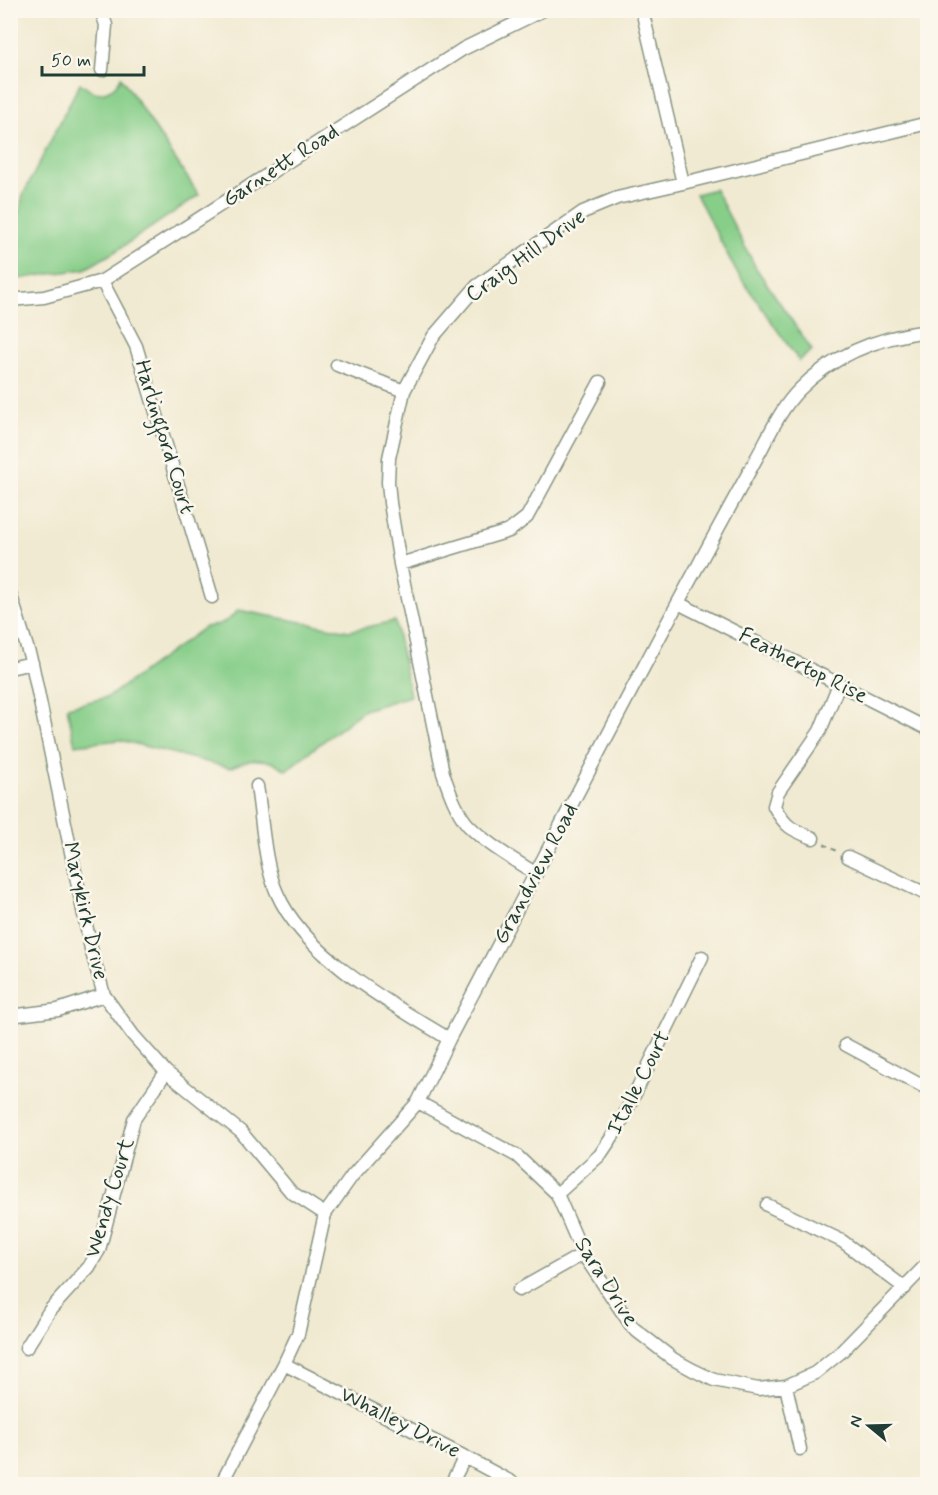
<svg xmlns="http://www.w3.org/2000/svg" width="938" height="1495" font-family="Mynerve,sans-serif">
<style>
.green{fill:#87ce89;stroke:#53865e;stroke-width:1.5}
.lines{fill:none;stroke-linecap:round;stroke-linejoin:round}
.street-casing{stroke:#889483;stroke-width:15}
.path{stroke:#889483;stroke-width:2;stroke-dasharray:4.5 4.5;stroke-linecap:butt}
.street{stroke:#fff;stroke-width:12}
.labels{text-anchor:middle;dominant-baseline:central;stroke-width:5;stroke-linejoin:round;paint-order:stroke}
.street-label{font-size:22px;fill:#1f3d34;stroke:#fbf7ec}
</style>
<rect width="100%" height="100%" fill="#fbf7ec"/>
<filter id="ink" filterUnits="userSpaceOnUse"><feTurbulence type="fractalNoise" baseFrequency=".0167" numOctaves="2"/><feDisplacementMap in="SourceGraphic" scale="12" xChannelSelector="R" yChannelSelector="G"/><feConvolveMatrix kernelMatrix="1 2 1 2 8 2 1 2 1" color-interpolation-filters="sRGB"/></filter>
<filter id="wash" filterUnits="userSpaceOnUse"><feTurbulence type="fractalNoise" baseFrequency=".008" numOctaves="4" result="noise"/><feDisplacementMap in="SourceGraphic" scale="24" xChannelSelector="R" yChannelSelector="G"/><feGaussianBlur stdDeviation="1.35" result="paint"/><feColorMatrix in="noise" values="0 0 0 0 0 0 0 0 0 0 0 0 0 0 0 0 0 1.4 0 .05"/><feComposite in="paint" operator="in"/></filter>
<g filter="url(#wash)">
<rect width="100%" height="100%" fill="#f1ead2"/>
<path class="green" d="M 121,77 L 199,195 L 116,251 L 85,269 L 11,280 L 11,248 L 23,195 L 80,83 C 84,86 89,90 93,92 C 105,95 117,88 121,77 Z
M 715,189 L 756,268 L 812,350 L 799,361 L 736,271 L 696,194 Z
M 238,610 L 349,631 L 395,621 L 410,696 L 364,710 L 286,770 C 267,756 250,758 230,768 L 120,740 L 75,745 L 67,707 L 108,697 L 205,627 C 219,625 229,622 238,610 Z"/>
</g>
<g filter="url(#ink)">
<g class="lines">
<defs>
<path id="street" d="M 101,10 L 106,25 L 102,70
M 642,10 L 683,183
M 102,281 L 136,346 L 212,597
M 10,300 L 44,297 L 102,281 L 463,49 L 543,10
M 337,365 L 404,391
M 400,564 L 509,531 L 527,517 L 600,382
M 10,593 L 32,663 L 91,949 L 104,995 L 133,1035 L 166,1072 L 241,1132 L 291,1192 L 325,1214
M 678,603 L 928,729
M 10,668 L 32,663
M 257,786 C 262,817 264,865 277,893 C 304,956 393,1005 449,1039
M 813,838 C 792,830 785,827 774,806 L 778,792 L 820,731 L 839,684
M 848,857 L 924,893 L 928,887
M 536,874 C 513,859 486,844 467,824 C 455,809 449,790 443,773 L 400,564 L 390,503 L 388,482 L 389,458 L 404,391 L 433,337 L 477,286 L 583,212 L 617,198 L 683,183 L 928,123
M 10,1016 L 58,1010 L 104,995
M 846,1045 L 928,1089
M 418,1102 L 517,1156 L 557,1194 L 583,1254 L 633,1328 L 673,1359 L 693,1370 L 714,1380 L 758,1389 L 786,1386 L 815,1373 L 841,1352 L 928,1263
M 557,1194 L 600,1155 L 618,1128 L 702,957
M 767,1205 L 842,1241 L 905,1288
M 519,1290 L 583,1254
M 26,1348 L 50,1310 L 89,1267 L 99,1250 L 134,1119 L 166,1072
M 284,1364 L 465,1457 L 515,1484
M 786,1386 L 800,1449
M 221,1484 L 284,1364 L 298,1334 L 325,1214 L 352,1176 L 418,1102 L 449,1039 C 533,880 614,720 700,562 C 718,528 737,494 756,459 C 769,436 780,409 799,390 C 833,355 879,337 928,331
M 451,1484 L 465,1457"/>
</defs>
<use href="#street" class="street-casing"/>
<path class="path" d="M 824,844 L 838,852"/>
<use href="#street" class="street"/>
</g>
</g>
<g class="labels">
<g class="street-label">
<text transform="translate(281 166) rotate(-33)">Garnett Road</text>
<text transform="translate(526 256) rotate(-36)">Craig Hill Drive</text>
<text transform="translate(164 437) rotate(73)">Harlingford Court</text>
<text transform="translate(803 666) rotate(27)">Feathertop Rise</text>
<text transform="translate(536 874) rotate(-62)">Grandview Road</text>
<text transform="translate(85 911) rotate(77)">Marykirk Drive</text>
<text transform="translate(639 1083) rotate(-63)">Italle Court</text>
<text transform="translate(110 1198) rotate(-73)">Wendy Court</text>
<text transform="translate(606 1282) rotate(58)">Sara Drive</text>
<text transform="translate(400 1423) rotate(27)">Whalley Drive</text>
</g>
</g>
<rect width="938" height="1495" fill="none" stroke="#fbf7ec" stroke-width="36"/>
<g transform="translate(869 1426) rotate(289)" stroke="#fbf7ec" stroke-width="4.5" paint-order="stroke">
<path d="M0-4.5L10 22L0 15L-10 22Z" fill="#1f3d34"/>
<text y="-9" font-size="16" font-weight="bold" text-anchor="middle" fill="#1f3d34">N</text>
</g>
<path d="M42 66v9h102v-9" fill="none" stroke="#1f3d34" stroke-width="3"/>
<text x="51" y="66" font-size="18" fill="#1f3d34" stroke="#fbf7ec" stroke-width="4.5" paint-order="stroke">50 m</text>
</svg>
